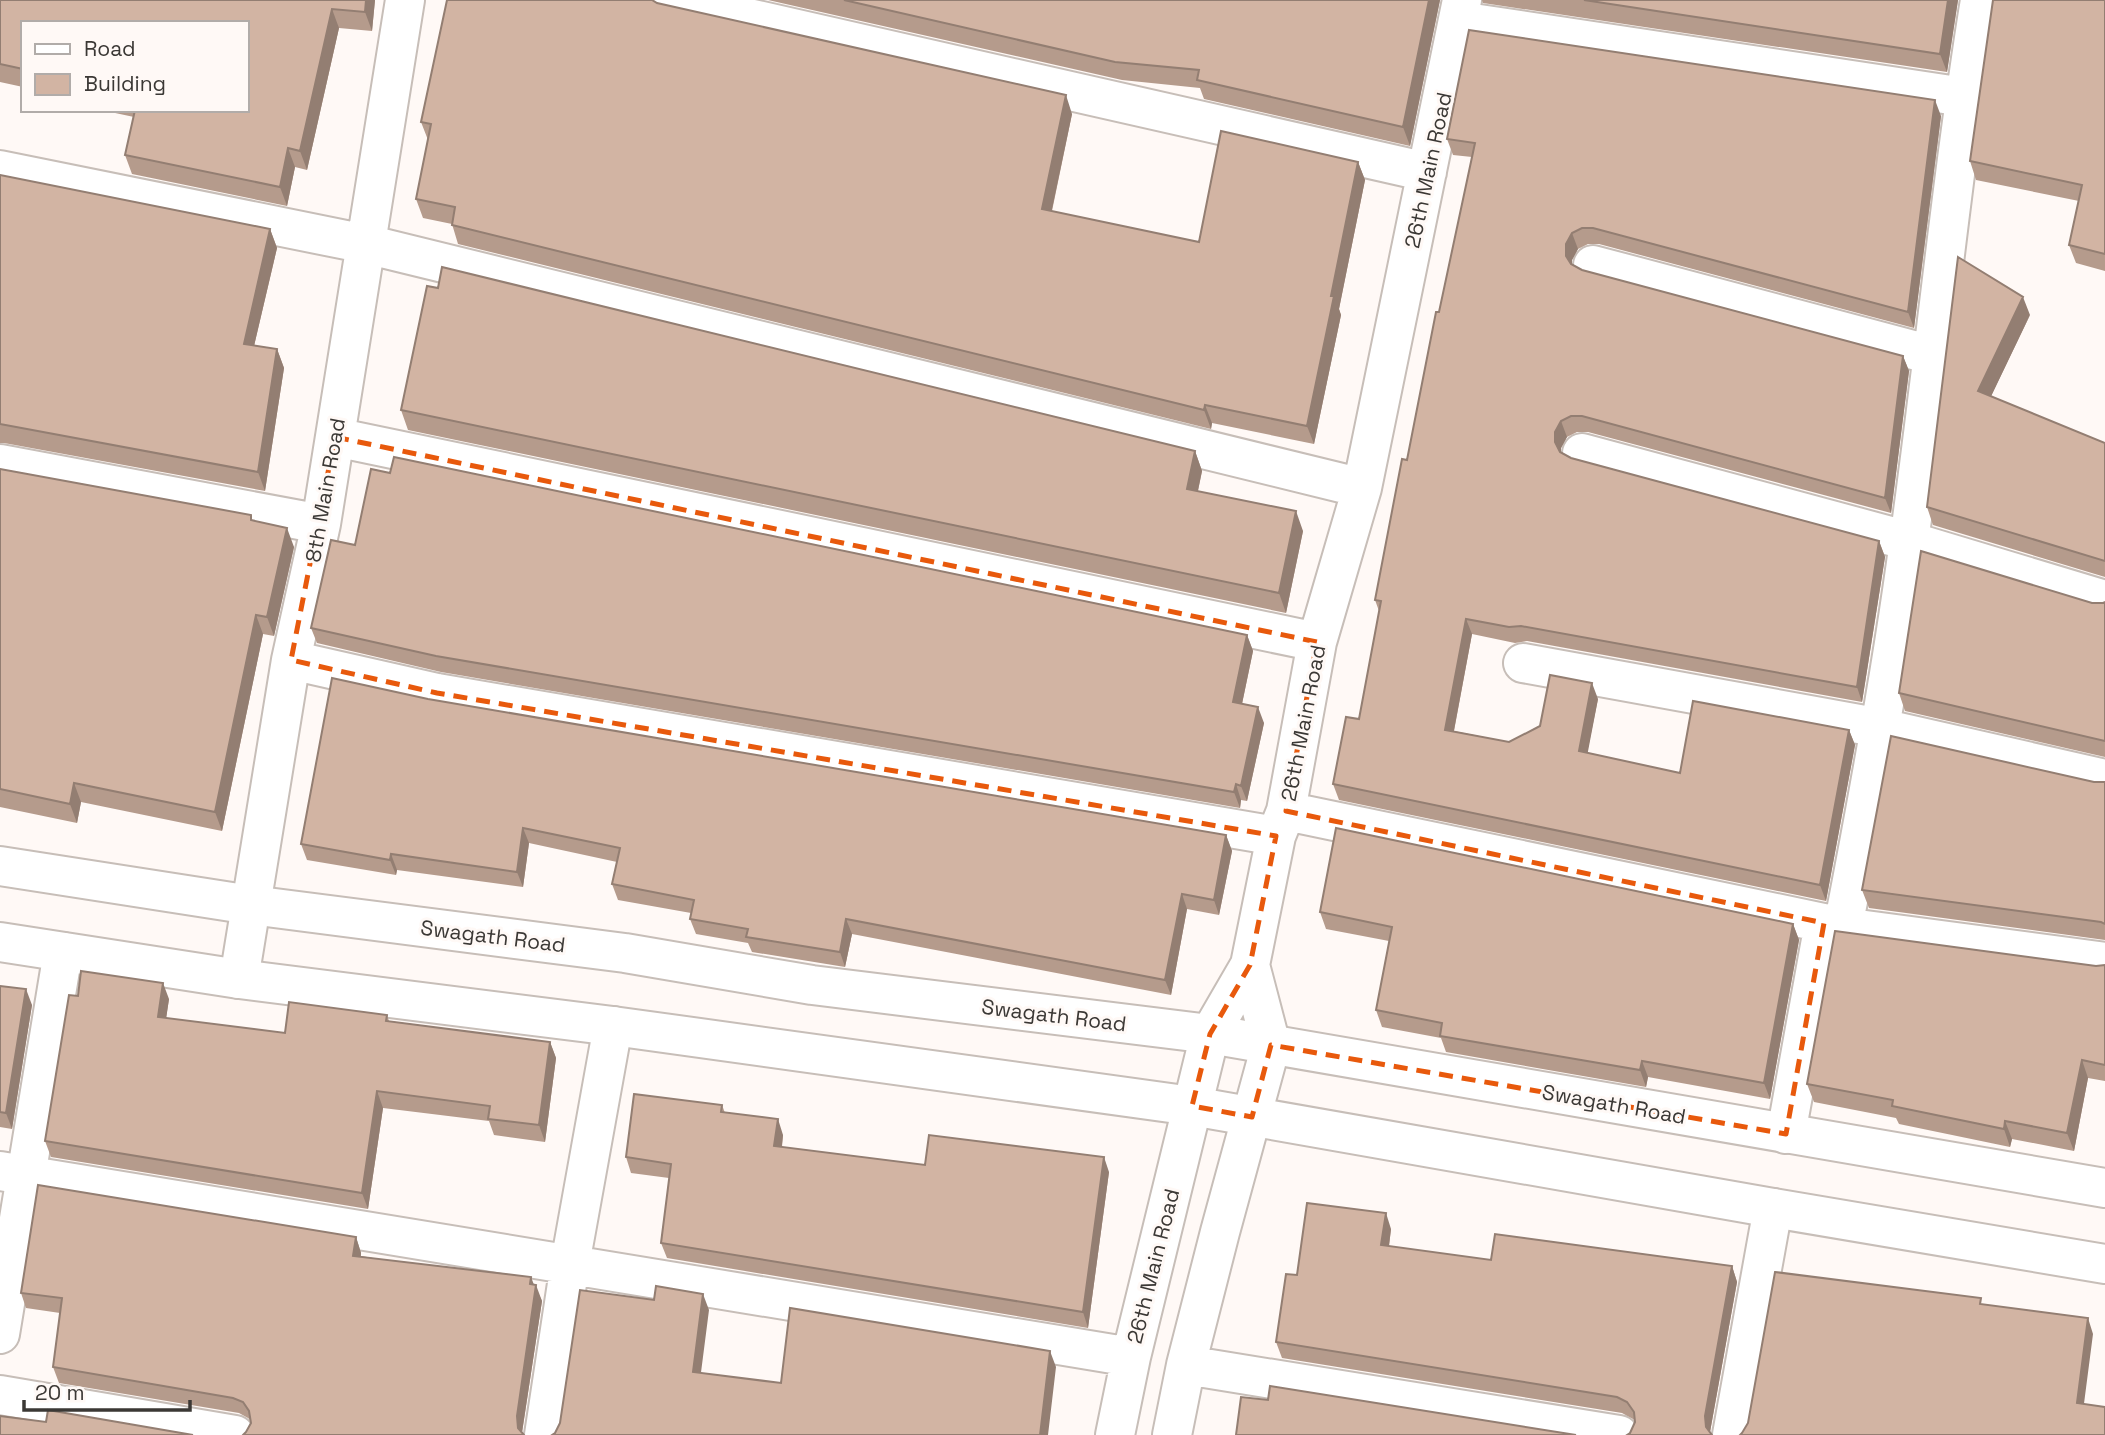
<svg xmlns="http://www.w3.org/2000/svg" width="2105" height="1435" font-family="'Space Grotesk',sans-serif">
<style>
.lines{fill:none;stroke-linecap:round;stroke-linejoin:round}
.minor-casing{stroke:#c7beb8;stroke-width:42}
.major-casing{stroke:#c7beb8;stroke-width:42}
.minor{stroke:#fff;stroke-width:38}
.major{stroke:#fff;stroke-width:38}
.wall{fill:#b59b8c}
.shaded-wall{fill:#937e72}
.building{fill:#d2b4a3;stroke:#937e72;stroke-width:2}
.marked{fill:none;stroke:#e8590c;stroke-width:5;stroke-dasharray:14 9;stroke-linejoin:round}
.labels{text-anchor:middle;dominant-baseline:central;stroke-width:6;stroke-linejoin:round;paint-order:stroke}
.street-label{font-size:21px;fill:#3b3835;stroke:#fff9f6}
</style>
<rect width="100%" height="100%" fill="#fff9f6"/>
<g class="lines">
<defs>
<path id="minor" d="M 669,0 L 1427,172
M 1459,21 L 1964,97
M 0,170 L 366,244 L 1362,488
M 1593,265 L 1932,355
M 335,437 L 1317,642
M 1582,453 L 1909,541 L 2105,600
M 0,464 L 321,524
M 291,660 L 437,693 L 1276,836
M 1523,663 L 1881,728 L 2105,779
M 1286,811 L 1843,927 L 2105,962
M 1843,927 C 1868,799 1892,670 1909,541 C 1934,361 1951,180 1980,0
M 239,979 L 291,660 L 321,524 L 405,0
M 1786,1134 L 1824,923
M 0,1171 L 1131,1357
M 0,1334 L 63,952
M 1186,1365 L 1619,1435
M 0,1395 L 235,1435
M 544,1435 L 570,1264 L 613,1026
M 1115,1435 L 1131,1357 L 1210,1034 L 1250,965 L 1276,836 L 1286,811 L 1317,642 L 1362,488 L 1462,0
M 1172,1435 L 1186,1365 L 1220,1232 L 1271,1045 L 1250,965
M 1732,1435 L 1773,1208"/>
<path id="major" d="M 0,866 L 251,905 L 625,953 L 812,985 L 1210,1034 L 2105,1188
M 0,942 L 239,979 L 613,1026 L 1192,1106 L 1773,1208 L 2105,1264"/>
</defs>
<use href="#minor" class="minor-casing"/>
<use href="#major" class="major-casing"/>
<use href="#minor" class="minor"/>
<use href="#major" class="major"/>
</g>
<path class="wall" d="M 0,0 L 375,0 L 372,31 L 339,28 L 307,170 L 295,167 L 287,206 L 132,174 L 125,155 L 134,117 L 101,110 L 247,110 L 23,23 L 23,87 L 0,82 Z
M 768,0 L 1440,0 L 1410,146 L 1204,99 L 1200,88 L 1122,80 Z
M 1482,0 L 1958,0 L 1947,72 L 1483,3 Z
M 2105,0 L 2105,271 L 2076,263 L 2069,245 L 2079,201 L 1976,180 L 1970,161 Z
M 657,3 L 1072,114 L 1052,211 L 1199,242 L 1358,162 L 1365,180 L 1339,309 L 1341,315 L 1314,444 L 1212,423 L 1211,429 L 458,244 L 452,224 L 423,218 L 416,199 L 428,140 L 421,122 Z
M 1941,116 L 1914,328 L 1599,244 L 1588,244 L 1578,249 L 1572,260 L 1572,265 L 1582,270 L 1903,356 L 1909,371 L 1891,513 L 1588,432 L 1577,432 L 1567,437 L 1561,448 L 1561,452 L 1571,458 L 1879,541 L 1885,557 L 1862,702 L 1527,641 L 1515,643 L 1472,634 L 1454,731 L 1509,742 L 1598,699 L 1587,753 L 1680,773 L 1849,730 L 1855,745 L 1826,901 L 1339,800 L 1333,784 L 1359,719 L 1379,611 L 1375,600 L 1407,460 L 1472,157 L 1453,155 L 1447,139 Z
M 0,175 L 270,229 L 277,248 L 254,346 L 277,349 L 284,368 L 265,491 L 4,443 L 0,443 Z
M 2030,315 L 1991,396 L 2105,443 L 2105,577 L 1933,525 L 1927,507 Z
M 401,410 L 1195,451 L 1202,471 L 1198,491 L 1303,531 L 1286,613 L 408,430 Z
M 0,469 L 253,521 L 294,547 L 274,636 L 263,634 L 222,831 L 81,802 L 77,823 L 0,807 Z
M 355,545 L 1247,635 L 1253,651 L 1242,704 L 1264,723 L 1247,801 L 1241,800 L 1240,808 L 441,672 L 317,643 L 311,628 Z
M 2105,602 L 2105,757 L 1905,711 L 1899,693 L 2092,603 L 2103,603 Z
M 428,699 L 1226,835 L 1232,851 L 1219,915 L 1187,909 L 1171,995 L 852,934 L 845,967 L 752,952 L 748,943 L 696,934 L 690,919 L 691,913 L 618,900 L 612,884 L 617,862 L 529,843 L 523,887 L 397,870 L 396,875 L 307,860 L 301,844 Z
M 2094,782 L 2105,782 L 2105,940 L 1869,908 L 1862,890 Z
M 1320,912 L 1793,924 L 1799,940 L 1770,1099 L 1648,1077 L 1646,1087 L 1446,1052 L 1441,1038 L 1382,1027 L 1376,1010 L 1389,941 L 1326,929 Z
M 2105,965 L 2105,1081 L 2088,1078 L 2074,1151 L 2012,1139 L 2010,1147 L 1899,1124 L 1896,1118 L 1814,1102 L 1807,1084 L 2096,966 Z
M 0,986 L 32,1005 L 12,1129 L 0,1127 Z
M 78,996 L 169,999 L 166,1018 L 285,1033 L 387,1015 L 389,1021 L 550,1042 L 556,1058 L 545,1142 L 494,1135 L 489,1121 L 383,1108 L 368,1209 L 51,1157 L 45,1141 Z
M 722,1105 L 725,1113 L 783,1135 L 782,1147 L 925,1165 L 1109,1172 L 1088,1328 L 667,1258 L 661,1243 L 669,1178 L 631,1173 L 626,1157 Z
M 1391,1229 L 1389,1246 L 1491,1260 L 1732,1266 L 1737,1282 L 1710,1432 L 1630,1433 L 1635,1421 L 1633,1419 L 1622,1413 L 1282,1358 L 1276,1342 L 1297,1275 Z
M 356,1237 L 361,1253 L 361,1256 L 534,1285 L 542,1301 L 522,1433 L 246,1432 L 251,1423 L 250,1420 L 248,1418 L 239,1413 L 59,1383 L 53,1367 L 60,1313 L 26,1308 L 21,1293 Z"/>
<path class="shaded-wall" d="M 366,0 L 375,0 L 372,31 L 365,12 Z
M 1429,0 L 1440,0 L 1410,146 L 1403,127 Z
M 1948,0 L 1958,0 L 1947,72 L 1940,54 Z
M 332,9 L 339,28 L 307,170 L 300,151 Z
M 1066,95 L 1072,114 L 1048,228 L 1042,209 Z
M 1935,100 L 1941,116 L 1914,328 L 1908,312 Z
M 288,148 L 295,167 L 287,206 L 280,187 Z
M 1358,162 L 1365,180 L 1339,309 L 1341,315 L 1314,444 L 1307,426 L 1331,296 Z
M 270,229 L 277,248 L 250,363 L 244,344 Z
M 1572,233 L 1578,249 L 1572,260 L 1572,271 L 1566,256 L 1566,244 Z
M 2023,297 L 2030,315 L 1985,409 L 1978,391 Z
M 277,349 L 284,368 L 265,491 L 258,472 Z
M 1903,356 L 1909,371 L 1891,513 L 1885,498 Z
M 1205,405 L 1212,423 L 1211,429 L 1204,410 Z
M 1561,421 L 1567,437 L 1561,448 L 1561,458 L 1555,442 L 1555,432 Z
M 1195,451 L 1202,471 L 1194,509 L 1187,489 Z
M 1296,511 L 1303,531 L 1286,613 L 1279,593 Z
M 287,528 L 294,547 L 274,636 L 267,617 Z
M 1879,541 L 1885,557 L 1862,702 L 1857,687 Z
M 256,615 L 263,634 L 222,831 L 215,812 Z
M 1466,619 L 1472,634 L 1451,746 L 1445,730 Z
M 1247,635 L 1253,651 L 1239,718 L 1233,702 Z
M 1592,683 L 1598,699 L 1585,767 L 1579,751 Z
M 1258,707 L 1264,723 L 1247,801 L 1241,786 Z
M 1849,730 L 1855,745 L 1826,901 L 1820,885 Z
M 74,783 L 81,802 L 77,823 L 70,804 Z
M 1236,784 L 1241,800 L 1240,808 L 1234,792 Z
M 523,828 L 529,843 L 523,887 L 517,872 Z
M 1226,835 L 1232,851 L 1219,915 L 1214,900 Z
M 391,854 L 397,870 L 396,875 L 390,860 Z
M 1182,894 L 1187,909 L 1171,995 L 1165,980 Z
M 846,919 L 852,934 L 845,967 L 840,952 Z
M 1793,924 L 1799,940 L 1770,1099 L 1764,1083 Z
M 163,983 L 169,999 L 164,1033 L 158,1017 Z
M 26,989 L 32,1005 L 12,1129 L 6,1113 Z
M 550,1042 L 556,1058 L 545,1142 L 539,1125 Z
M 2082,1060 L 2088,1078 L 2074,1151 L 2067,1133 Z
M 1642,1061 L 1648,1077 L 1646,1087 L 1640,1070 Z
M 377,1091 L 383,1108 L 368,1209 L 362,1193 Z
M 778,1119 L 783,1135 L 780,1162 L 774,1146 Z
M 2005,1121 L 2012,1139 L 2010,1147 L 2004,1129 Z
M 1104,1157 L 1109,1172 L 1088,1328 L 1083,1312 Z
M 1386,1213 L 1391,1229 L 1387,1261 L 1381,1245 Z
M 356,1237 L 361,1253 L 359,1271 L 353,1256 Z
M 1732,1266 L 1737,1282 L 1710,1432 L 1711,1435 L 1706,1427 L 1705,1416 Z
M 531,1277 L 536,1290 L 536,1285 L 542,1301 L 522,1432 L 518,1428 L 517,1416 Z
M 703,1294 L 709,1310 L 699,1388 L 693,1372 Z
M 2088,1318 L 2093,1334 L 2082,1419 L 2077,1403 Z
M 1050,1351 L 1056,1367 L 1048,1435 L 1040,1435 Z"/>
<path class="building" d="M 0,0 L 366,0 L 365,12 L 332,9 L 300,151 L 288,148 L 280,187 L 125,155 L 135,110 L 247,110 L 247,23 L 23,23 L 23,69 L 0,64 Z
M 447,0 L 652,0 L 657,3 L 1066,95 L 1042,209 L 1199,242 L 1221,131 L 1358,162 L 1331,296 L 1334,296 L 1307,426 L 1205,405 L 1204,410 L 452,225 L 455,207 L 416,199 L 431,124 L 421,122 Z
M 844,0 L 1429,0 L 1403,127 L 1197,80 L 1199,70 L 1115,62 Z
M 1584,0 L 1948,0 L 1940,54 Z
M 1993,0 L 2105,0 L 2105,254 L 2069,245 L 2082,185 L 1970,161 Z
M 1469,30 L 1935,100 L 1908,312 L 1593,228 L 1582,228 L 1572,233 L 1566,244 L 1566,256 L 1571,264 L 1582,270 L 1903,356 L 1885,498 L 1582,416 L 1571,416 L 1561,421 L 1555,432 L 1555,442 L 1560,452 L 1571,458 L 1879,541 L 1857,687 L 1521,626 L 1509,627 L 1466,619 L 1445,730 L 1509,742 L 1540,726 L 1550,675 L 1592,683 L 1579,751 L 1680,773 L 1693,701 L 1849,730 L 1820,885 L 1333,784 L 1346,717 L 1359,719 L 1381,601 L 1375,600 L 1402,459 L 1407,460 L 1436,312 L 1439,312 L 1475,143 L 1447,139 Z
M 0,175 L 270,229 L 244,344 L 277,349 L 258,472 L 0,424 Z
M 1958,257 L 2023,297 L 1978,391 L 2105,443 L 2105,561 L 1927,507 Z
M 442,267 L 1195,451 L 1187,489 L 1296,511 L 1279,593 L 401,410 L 427,286 L 438,288 Z
M 394,457 L 1247,635 L 1233,702 L 1258,707 L 1241,786 L 1236,784 L 1234,792 L 436,656 L 311,628 L 331,540 L 355,545 L 371,469 L 390,473 Z
M 0,469 L 251,515 L 251,520 L 287,528 L 267,617 L 256,615 L 215,812 L 74,783 L 70,804 L 0,789 Z
M 1921,551 L 2092,603 L 2103,603 L 2105,602 L 2105,741 L 1899,693 Z
M 332,678 L 428,699 L 1226,835 L 1214,900 L 1182,894 L 1165,980 L 846,919 L 840,952 L 746,937 L 748,929 L 690,919 L 694,900 L 612,884 L 620,848 L 523,828 L 517,872 L 391,854 L 390,860 L 301,844 Z
M 1891,736 L 2094,782 L 2105,782 L 2105,924 L 2101,922 L 1862,890 Z
M 1336,828 L 1793,924 L 1764,1083 L 1642,1061 L 1640,1070 L 1440,1036 L 1442,1023 L 1376,1010 L 1392,927 L 1320,912 Z
M 1835,931 L 2096,966 L 2105,965 L 2105,1065 L 2082,1060 L 2067,1133 L 2005,1121 L 2004,1129 L 1892,1106 L 1893,1100 L 1807,1084 Z
M 81,971 L 163,983 L 158,1017 L 285,1033 L 289,1002 L 387,1015 L 386,1021 L 550,1042 L 539,1125 L 488,1119 L 490,1106 L 377,1091 L 362,1193 L 45,1141 L 69,995 L 78,996 Z
M 0,986 L 26,989 L 6,1113 L 0,1112 Z
M 634,1094 L 722,1105 L 721,1112 L 778,1119 L 774,1146 L 925,1165 L 929,1135 L 1104,1157 L 1083,1312 L 661,1243 L 671,1164 L 626,1157 Z
M 38,1185 L 356,1237 L 353,1256 L 531,1277 L 530,1284 L 536,1285 L 517,1416 L 518,1428 L 524,1435 L 243,1435 L 246,1432 L 251,1423 L 249,1411 L 243,1402 L 233,1398 L 53,1367 L 62,1298 L 21,1293 Z
M 1307,1203 L 1386,1213 L 1381,1245 L 1491,1260 L 1495,1234 L 1732,1266 L 1705,1416 L 1706,1427 L 1712,1435 L 1627,1435 L 1630,1433 L 1635,1422 L 1634,1412 L 1627,1402 L 1617,1397 L 1276,1342 L 1286,1274 L 1297,1275 Z
M 1775,1272 L 1981,1298 L 1980,1304 L 2088,1318 L 2077,1403 L 2105,1407 L 2105,1435 L 1740,1435 L 1742,1433 L 1748,1423 Z
M 656,1286 L 703,1294 L 693,1372 L 781,1383 L 790,1308 L 1050,1351 L 1040,1435 L 552,1435 L 555,1433 L 560,1423 L 580,1290 L 654,1300 Z
M 1270,1386 L 1576,1435 L 1236,1435 L 1241,1397 L 1268,1400 Z
M 48,1410 L 193,1435 L 0,1435 L 0,1416 L 46,1422 Z"/>
<path class="marked" d="M 335,437 L 1317,642 L 1286,811 L 1824,923 L 1786,1134 L 1271,1045 L 1252,1117 L 1192,1106 L 1210,1034 L 1250,965 L 1276,836 L 437,693 L 291,660 Z"/>
<g class="labels">
<g class="street-label">
<text transform="translate(1428 170) rotate(-78)">26th Main Road</text>
<text transform="translate(325 490) rotate(-80)">8th Main Road</text>
<text transform="translate(1303 723) rotate(-79)">26th Main Road</text>
<text transform="translate(493 936) rotate(7)">Swagath Road</text>
<text transform="translate(1054 1015) rotate(7)">Swagath Road</text>
<text transform="translate(1614 1104) rotate(10)">Swagath Road</text>
<text transform="translate(1153 1266) rotate(-76)">26th Main Road</text>
</g>
</g>
<rect x="21" y="21" width="228" height="91" fill="#fff9f6" stroke="#b1aca9" stroke-width="2"/>
<rect x="35" y="44" width="35" height="10" fill="#ffffff" stroke="#b1aca9" stroke-width="2"/>
<text x="84" y="56" font-size="21" fill="#3b3835">Road</text>
<rect x="35" y="74" width="35" height="21" fill="#d2b4a3" stroke="#b1aca9" stroke-width="2"/>
<text x="84" y="91" font-size="21" fill="#3b3835">Building</text>
<path d="M24 1400v10h166v-10" fill="none" stroke="#3b3835" stroke-width="3.5"/>
<text x="35" y="1400" font-size="21" fill="#3b3835" stroke="#fff9f6" stroke-width="5" paint-order="stroke">20 m</text>
</svg>
